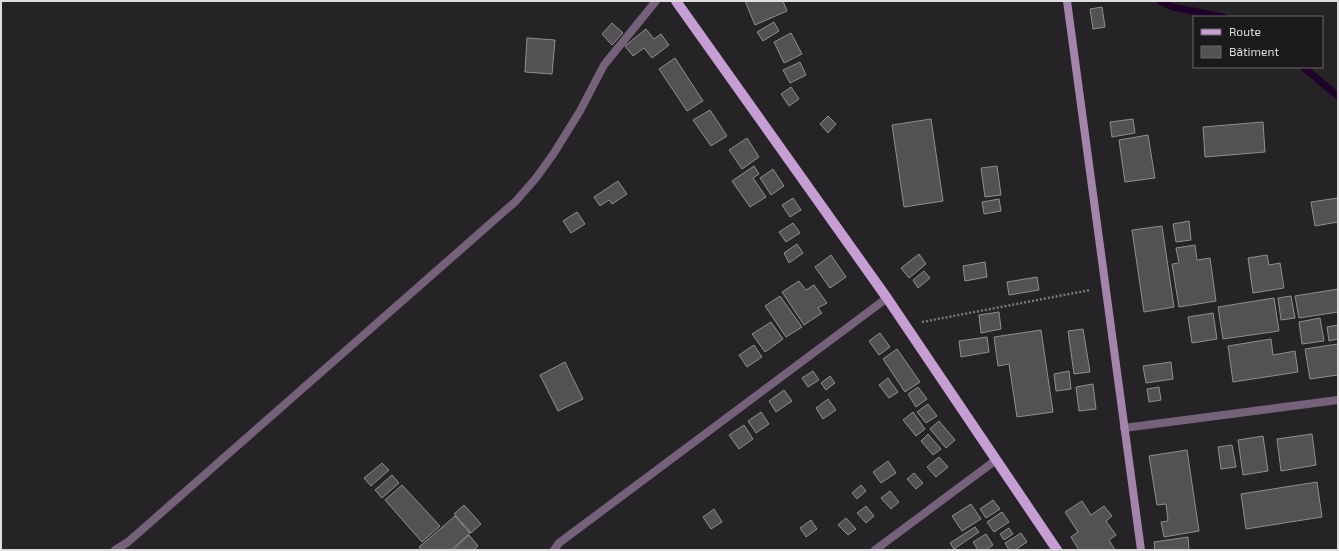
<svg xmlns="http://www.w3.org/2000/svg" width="1339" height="551" font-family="'Exo 2',sans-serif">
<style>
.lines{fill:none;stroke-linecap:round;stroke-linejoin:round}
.stream{stroke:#1f0227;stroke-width:7}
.building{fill:#545155;stroke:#918d92}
.path{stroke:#7b787b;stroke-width:2.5;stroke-dasharray:2 2;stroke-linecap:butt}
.street{stroke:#75617a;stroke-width:8}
.secondary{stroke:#a384ac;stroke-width:8}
.primary{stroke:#c69ed3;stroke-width:10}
</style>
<rect width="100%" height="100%" fill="#262327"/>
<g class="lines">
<path class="stream" d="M 1160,1 L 1173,7 L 1223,17
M 1303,67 L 1338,96"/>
</g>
<path class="building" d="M 745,1 L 783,1 L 787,11 L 755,25 Z
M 1102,7 L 1105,27 L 1093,29 L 1090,9 Z
M 774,22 L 779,31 L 763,41 L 757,32 Z
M 612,23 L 623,33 L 612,45 L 602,34 Z
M 646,29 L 654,39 L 661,34 L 669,45 L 652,58 L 644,48 L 633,56 L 625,46 Z
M 791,33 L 802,54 L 784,63 L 774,42 Z
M 527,38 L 555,40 L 552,74 L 525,72 Z
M 675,58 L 703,101 L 687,111 L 659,69 Z
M 800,62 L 806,75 L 790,83 L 783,70 Z
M 791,87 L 799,99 L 789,106 L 781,94 Z
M 710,110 L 727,136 L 711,146 L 693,120 Z
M 828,116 L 836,124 L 828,133 L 820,124 Z
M 931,119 L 943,201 L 904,207 L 892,125 Z
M 1133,119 L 1135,133 L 1112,137 L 1110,122 Z
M 1263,122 L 1265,152 L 1205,157 L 1203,127 Z
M 1148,135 L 1155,178 L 1125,182 L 1119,140 Z
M 747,138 L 759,157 L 742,169 L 729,150 Z
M 754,166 L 759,174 L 753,178 L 766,197 L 750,207 L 732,181 Z
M 997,166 L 1001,195 L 985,197 L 981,168 Z
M 773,169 L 784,186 L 771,195 L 760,178 Z
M 618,181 L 627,194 L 612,204 L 609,200 L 600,206 L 594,197 Z
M 793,198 L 801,210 L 790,217 L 782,205 Z
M 1338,198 L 1338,222 L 1315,226 L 1311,202 Z
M 999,199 L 1001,211 L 984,214 L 982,202 Z
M 577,212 L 585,224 L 571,233 L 563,221 Z
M 1189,221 L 1191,240 L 1176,242 L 1173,224 Z
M 793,223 L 800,233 L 786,242 L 779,232 Z
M 1162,226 L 1174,307 L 1144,312 L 1132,230 Z
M 797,244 L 803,253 L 789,263 L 784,253 Z
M 1195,245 L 1197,260 L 1210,258 L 1216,301 L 1179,307 L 1172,264 L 1179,263 L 1176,248 Z
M 919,254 L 926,264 L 909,278 L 901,268 Z
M 831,255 L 846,277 L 830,288 L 815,267 Z
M 1267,255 L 1269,265 L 1280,263 L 1284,288 L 1253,293 L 1248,258 Z
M 985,262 L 987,277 L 965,281 L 963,266 Z
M 924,271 L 930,278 L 918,288 L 913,280 Z
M 1037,277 L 1039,290 L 1009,295 L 1007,282 Z
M 799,281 L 806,290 L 814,285 L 827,303 L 818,308 L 822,313 L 804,325 L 782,292 Z
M 1338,289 L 1338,312 L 1299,318 L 1295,296 Z
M 780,296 L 802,327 L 786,337 L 765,306 Z
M 1291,296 L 1295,318 L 1281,320 L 1278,298 Z
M 1274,298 L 1279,331 L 1223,339 L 1218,307 Z
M 999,312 L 1001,329 L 981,333 L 979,315 Z
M 1213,313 L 1217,339 L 1192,343 L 1188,317 Z
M 1320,318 L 1324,341 L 1302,344 L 1299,322 Z
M 771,322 L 783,339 L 765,352 L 752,334 Z
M 1338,325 L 1338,339 L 1329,341 L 1327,327 Z
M 1083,329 L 1090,372 L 1074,374 L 1068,331 Z
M 1041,330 L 1053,412 L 1017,417 L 1009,364 L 998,366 L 994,337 Z
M 880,333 L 890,347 L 879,355 L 869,341 Z
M 987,337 L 989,352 L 961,357 L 959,341 Z
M 1271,339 L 1273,355 L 1295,351 L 1298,372 L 1233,382 L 1228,346 Z
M 1338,344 L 1338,375 L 1310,379 L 1305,349 Z
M 754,345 L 762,357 L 747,367 L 739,355 Z
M 897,349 L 920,382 L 905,392 L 883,359 Z
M 565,362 L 583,399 L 558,411 L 540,375 Z
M 1171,362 L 1173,379 L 1146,383 L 1143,366 Z
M 813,371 L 819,380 L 808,387 L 802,378 Z
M 1069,371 L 1071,389 L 1056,391 L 1054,374 Z
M 830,376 L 835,383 L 826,390 L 821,383 Z
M 888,378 L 898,392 L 889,398 L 879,385 Z
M 1093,384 L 1096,409 L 1079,411 L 1076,387 Z
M 918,387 L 927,399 L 916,407 L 908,394 Z
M 1159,387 L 1161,400 L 1149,402 L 1147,389 Z
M 784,390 L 792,401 L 776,412 L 769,401 Z
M 828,399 L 836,410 L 823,419 L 816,408 Z
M 928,404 L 937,416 L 926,423 L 917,412 Z
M 761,412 L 769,424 L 756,433 L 748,421 Z
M 913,412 L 925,429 L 916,436 L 903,420 Z
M 939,421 L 955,440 L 946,448 L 930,429 Z
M 744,425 L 753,439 L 739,449 L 729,435 Z
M 928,434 L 941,449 L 933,455 L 921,441 Z
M 1312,434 L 1316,465 L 1281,471 L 1277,439 Z
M 1263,436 L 1268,471 L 1243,475 L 1238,440 Z
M 1232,445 L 1236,467 L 1221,469 L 1218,447 Z
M 1187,450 L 1199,531 L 1164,537 L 1161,522 L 1168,521 L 1166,504 L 1157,505 L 1149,456 Z
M 939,457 L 948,467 L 936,477 L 927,467 Z
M 888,461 L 896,473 L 881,483 L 873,472 Z
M 382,463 L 389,470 L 371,486 L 364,478 Z
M 914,473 L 923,483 L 916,489 L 907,479 Z
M 392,475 L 399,483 L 382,498 L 375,490 Z
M 1317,482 L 1322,517 L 1246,529 L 1241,494 Z
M 402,485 L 440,526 L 422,542 L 385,500 Z
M 861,485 L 866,491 L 857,499 L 852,493 Z
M 890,491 L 899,502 L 891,509 L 881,498 Z
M 993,500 L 1000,509 L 986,518 L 980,509 Z
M 1082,501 L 1091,515 L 1104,506 L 1112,516 L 1106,521 L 1116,535 L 1109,540 L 1115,550 L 1079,550 L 1071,537 L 1078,532 L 1065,512 Z
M 971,504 L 981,519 L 962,531 L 952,516 Z
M 464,505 L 481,524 L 471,533 L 454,514 Z
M 866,506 L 874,516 L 866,523 L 857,513 Z
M 714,509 L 722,522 L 711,529 L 703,517 Z
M 1002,512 L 1009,522 L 994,532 L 987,522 Z
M 455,516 L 470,533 L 451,550 L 422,550 L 419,547 Z
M 846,518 L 856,529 L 848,535 L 838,525 Z
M 811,520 L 817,529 L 806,537 L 800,528 Z
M 975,527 L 979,532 L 954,549 L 950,543 Z
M 1009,528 L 1013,534 L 1004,540 L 1000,534 Z
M 1021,533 L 1027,542 L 1015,550 L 1009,550 L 1005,543 Z
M 986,534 L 993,545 L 986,550 L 978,550 L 973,542 Z
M 469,535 L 478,546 L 474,550 L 453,550 Z
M 1188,537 L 1189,550 L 1155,550 L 1154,542 Z"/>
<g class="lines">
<path class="path" d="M 922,322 L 1090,290"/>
<path class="street" d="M 1124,428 L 1338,400
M 115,550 L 128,542 L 516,201 L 536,178 L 554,153 L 580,111 L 604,65 L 656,1
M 554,550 L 559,543 L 887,298
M 875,550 L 996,460"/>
<path class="secondary" d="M 1067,1 L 1141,550"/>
<path class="primary" d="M 676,1 L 887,298 L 1057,550"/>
</g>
<rect width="1339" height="551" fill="none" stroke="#dfdddf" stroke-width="4"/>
<rect x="1193" y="16" width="130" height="52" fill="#1c191d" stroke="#6a676b"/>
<rect x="1201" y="29" width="20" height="6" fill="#c69ed3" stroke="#6a676b"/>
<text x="1229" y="36" font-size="12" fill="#dfdddf">Route</text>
<rect x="1201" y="46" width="20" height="12" fill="#545155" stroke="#6a676b"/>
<text x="1229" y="56" font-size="12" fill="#dfdddf">Bâtiment</text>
</svg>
